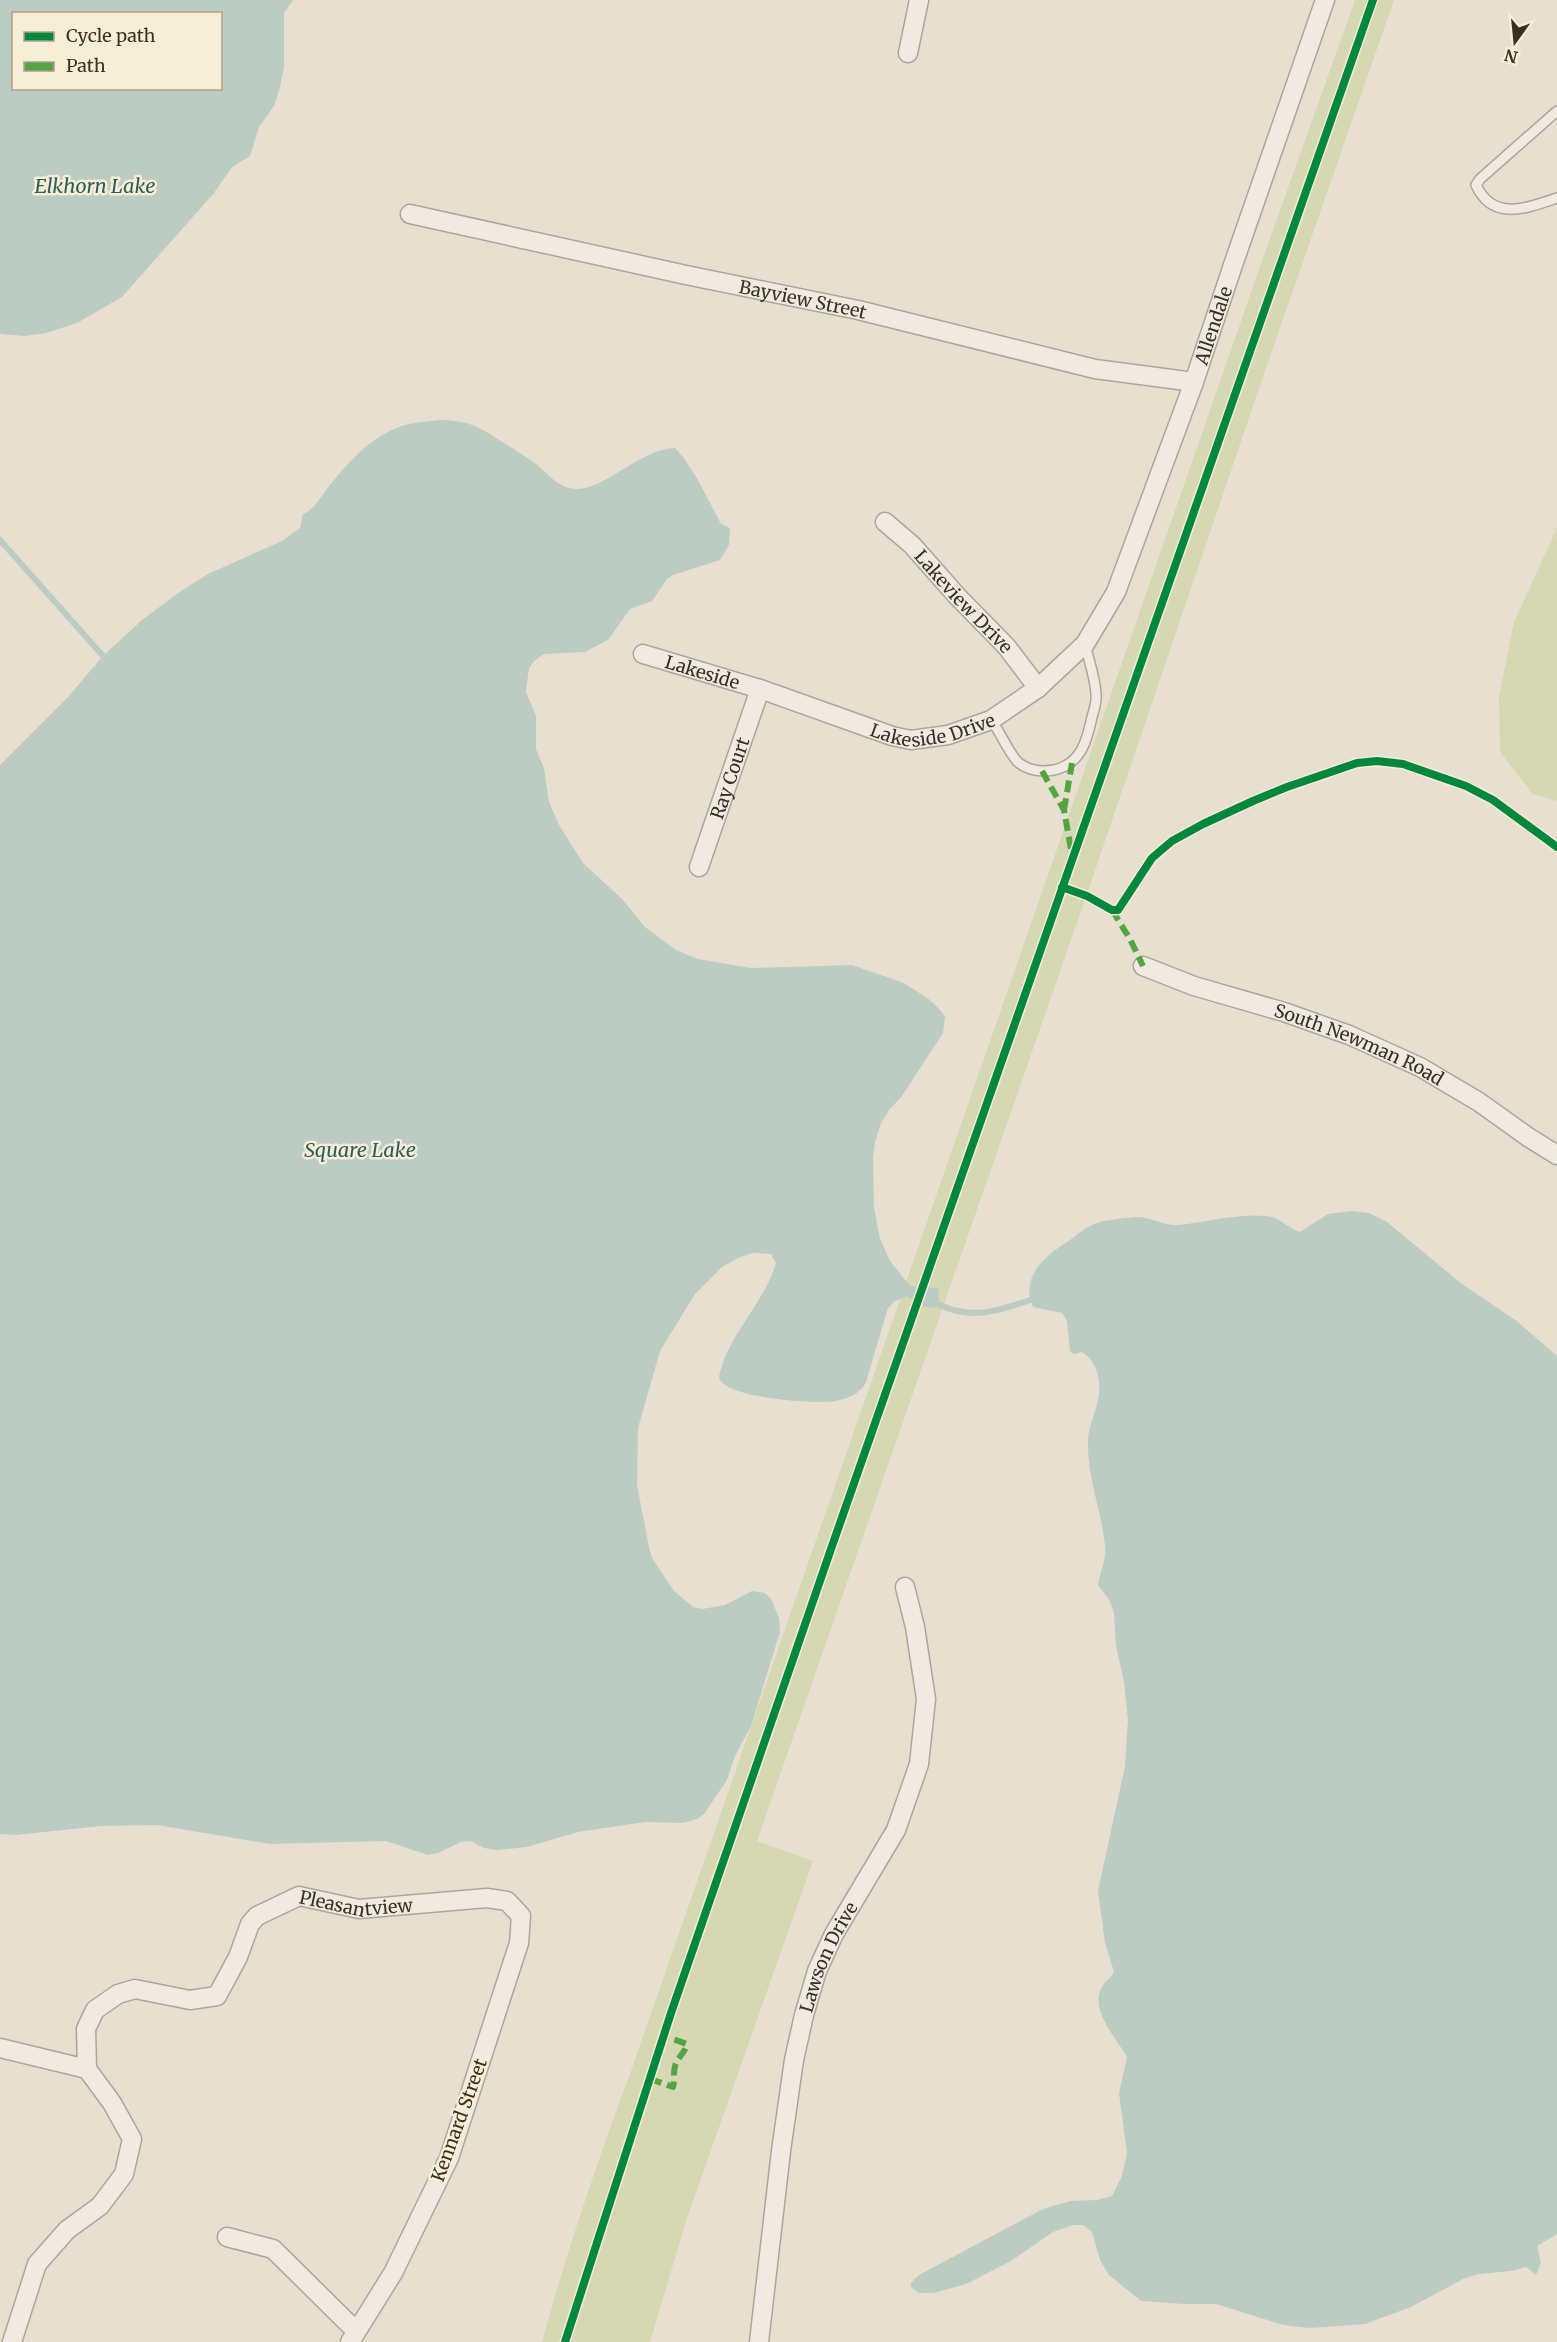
<svg xmlns="http://www.w3.org/2000/svg" width="1557" height="2342" font-family="Merriweather,serif">
<style>
.green{fill:#d6d7b3}
.water{fill:#bcccc2;fill-rule:evenodd}
.lines{fill:none;stroke-linecap:round;stroke-linejoin:round}
.stream{stroke:#bcccc2;stroke-width:6}
.service-casing{stroke:#ada599;stroke-width:12}
.minor-casing{stroke:#ada599;stroke-width:21}
.service{stroke:#efebe3;stroke-width:9}
.minor{stroke:#efebe3;stroke-width:18}
.quiet{stroke:#54a441;stroke-width:6;stroke-dasharray:12 6;stroke-linecap:butt}
.cycleway-casing{stroke:#f7eed8;stroke-width:11}
.cycleway{stroke:#00873e;stroke-width:8}
.labels{text-anchor:middle;dominant-baseline:central;stroke-width:5;stroke-linejoin:round;paint-order:stroke}
.street-label{font-size:18px;fill:#3d2e20;stroke:#f7eed8}
.water-label{font-size:20px;font-style:italic;fill:#2f5d5a;stroke:#f7eed8}
</style>
<rect width="100%" height="100%" fill="#e7e0d1"/>
<path class="green" d="M 1355,0 L 1394,0 L 1265,371 L 1088,891 L 757,1841 L 813,1861 L 686,2221 L 650,2342 L 542,2342 C 567,2250 598,2160 631,2071 L 1262,261 Z
M 1557,528 L 1557,801 L 1533,794 L 1500,752 L 1499,697 L 1514,622 Z"/>
<path class="water" d="M 0,0 L 293,0 L 284,13 L 284,68 L 279,91 L 274,106 L 259,127 L 250,156 L 232,167 L 214,193 L 122,297 L 77,323 L 46,333 L 24,336 L 0,334 ZM 14,14 L 220,14 L 220,88 L 14,88 Z
M 442,420 C 475,421 482,430 509,446 C 518,452 527,457 536,464 C 546,472 556,485 569,488 C 601,496 637,449 675,448 L 684,458 L 698,480 L 721,524 L 730,528 L 729,545 L 720,560 L 673,575 L 667,579 L 652,601 L 630,609 L 608,640 L 585,652 L 544,654 L 534,661 L 529,668 L 526,692 L 536,716 L 536,749 L 544,768 L 549,802 L 559,825 L 583,863 L 623,900 L 645,927 L 676,950 L 698,959 L 751,968 L 852,965 L 904,983 L 930,1000 L 942,1012 L 945,1017 L 943,1033 L 902,1096 L 890,1109 L 881,1123 L 875,1142 L 873,1157 L 874,1207 L 880,1239 L 890,1261 L 910,1286 L 938,1288 L 940,1305 C 927,1312 917,1303 907,1296 L 895,1301 L 888,1308 L 866,1382 C 860,1394 849,1398 836,1401 C 817,1405 725,1398 719,1378 C 719,1376 720,1371 721,1369 C 732,1331 765,1301 776,1263 L 771,1254 L 753,1253 L 738,1258 L 722,1267 L 695,1294 L 660,1351 L 638,1428 L 637,1485 L 649,1547 L 652,1558 L 674,1591 L 693,1607 L 702,1609 L 725,1605 L 752,1591 L 765,1593 L 771,1599 L 779,1618 L 780,1632 L 751,1726 L 735,1756 L 727,1780 L 704,1814 L 697,1819 L 683,1823 L 645,1822 L 578,1832 L 527,1847 L 497,1850 L 484,1848 L 471,1841 L 461,1842 L 438,1853 L 428,1855 L 386,1841 L 270,1844 L 157,1825 L 101,1826 L 16,1835 L 0,1834 L 0,765 L 68,697 L 103,656 L 142,620 L 181,591 L 208,574 L 282,541 L 300,528 L 303,514 C 315,509 322,495 330,485 C 350,460 374,434 405,425 C 417,422 430,421 442,420 Z
M 1352,1211 L 1369,1213 L 1387,1222 L 1462,1284 L 1518,1322 L 1557,1356 L 1557,2234 L 1537,2246 L 1541,2263 L 1536,2275 L 1526,2267 L 1511,2271 L 1479,2274 L 1463,2279 L 1411,2307 L 1365,2324 L 1309,2328 L 1283,2325 L 1216,2304 L 1184,2304 L 1141,2301 L 1109,2275 L 1100,2260 L 1092,2232 L 1083,2225 L 1073,2225 L 1053,2232 L 1011,2261 L 966,2284 L 934,2293 L 919,2293 L 911,2287 L 911,2283 L 919,2275 L 1043,2209 L 1070,2201 L 1097,2200 L 1112,2196 L 1121,2178 L 1127,2154 L 1119,2093 L 1127,2057 C 1116,2038 1089,2009 1102,1987 C 1105,1981 1111,1978 1114,1972 L 1105,1943 L 1098,1891 L 1125,1766 L 1128,1720 L 1124,1682 L 1116,1646 L 1114,1613 L 1110,1601 L 1098,1585 C 1100,1572 1107,1558 1105,1545 C 1101,1509 1087,1477 1088,1441 C 1088,1423 1101,1405 1099,1383 C 1098,1370 1093,1359 1082,1352 L 1074,1354 L 1070,1351 L 1067,1321 L 1062,1313 L 1033,1307 C 1020,1278 1044,1256 1067,1242 C 1076,1236 1084,1228 1094,1224 C 1106,1220 1123,1218 1135,1217 C 1149,1216 1161,1225 1176,1225 C 1206,1223 1236,1213 1267,1216 C 1281,1218 1287,1228 1300,1232 L 1328,1214 Z"/>
<g class="lines">
<path class="stream" d="M 0,540 L 103,656
M 940,1305 C 971,1320 998,1311 1030,1300"/>
<defs>
<path id="service" d="M 1557,111 L 1480,179 L 1476,185 C 1493,222 1527,208 1557,198
M 991,720 C 1000,731 1010,756 1019,763 C 1029,771 1042,772 1054,770 C 1081,764 1087,741 1092,717 C 1094,710 1097,702 1096,694 C 1095,677 1089,661 1085,644"/>
<g id="minor">
<path d="M 908,53 L 919,0"/>
<path id="s1" d="M 410,214 L 686,275 L 858,310 L 1095,369 L 1194,382"/>
<path id="s2" d="M 885,522 L 912,545 L 957,596 L 1006,646 L 1038,688"/>
<path id="s3" d="M 643,654 L 760,689 L 892,736 L 911,740 L 948,735 L 991,720 L 1038,688 L 1085,644 L 1116,592 L 1194,382 L 1233,265 L 1325,0"/>
<path id="s4" d="M 699,867 L 760,689"/>
<path id="s5" d="M 1143,966 L 1194,986 L 1284,1012 L 1349,1035 L 1420,1067 L 1479,1102 L 1528,1137 L 1557,1155"/>
<path d="M 0,2048 L 87,2069"/>
<path d="M 227,2237 L 273,2249 L 356,2331"/>
<path id="s6" d="M 12,2342 L 37,2264 L 67,2230 L 100,2206 L 124,2174 L 132,2139 L 112,2103 L 87,2069 L 86,2029 L 95,2010 L 118,1994 L 135,1989 L 190,2000 L 217,1996 L 238,1957 L 250,1924 L 257,1916 L 299,1896 L 359,1909 L 487,1898 L 507,1901 L 521,1916 L 519,1943 L 449,2158 L 393,2273 L 350,2342"/>
<path id="s7" d="M 759,2342 L 781,2151 L 794,2060 L 804,2015 L 817,1971 L 834,1934 L 896,1830 L 919,1764 L 926,1699 L 915,1627 L 905,1587"/>
</g>
</defs>
<use href="#service" class="service-casing"/>
<use href="#minor" class="minor-casing"/>
<use href="#service" class="service"/>
<use href="#minor" class="minor"/>
<path class="quiet" d="M 1042,771 L 1064,810 L 1072,855
M 1064,810 L 1072,763
M 1112,910 L 1130,939 L 1143,966
M 650,2079 L 673,2087 C 675,2079 673,2073 675,2066 C 677,2058 685,2053 687,2044 L 664,2036"/>
<defs>
<path id="cycleway" d="M 1062,887 L 1087,896 L 1112,910 L 1118,910 L 1152,858 L 1172,841 L 1203,824 L 1253,801 L 1287,787 L 1357,763 L 1377,761 L 1403,764 L 1466,786 L 1493,800 L 1557,847
M 565,2342 L 671,2013 L 831,1549 L 1373,0"/>
</defs>
<use href="#cycleway" class="cycleway-casing"/>
<use href="#cycleway" class="cycleway"/>
</g>
<g class="labels">
<g class="street-label">
<text stroke="none"><textPath href="#s1" startOffset="402">Bayview Street</textPath></text>
<text stroke="none"><textPath href="#s3" startOffset="830">Allendale</textPath></text>
<text stroke="none"><textPath href="#s2" startOffset="112">Lakeview Drive</textPath></text>
<text stroke="none"><textPath href="#s3" startOffset="62">Lakeside</textPath></text>
<text stroke="none"><textPath href="#s3" startOffset="304">Lakeside Drive</textPath></text>
<text stroke="none"><textPath href="#s4" startOffset="94">Ray Court</textPath></text>
<text stroke="none"><textPath href="#s5" startOffset="230">South Newman Road</textPath></text>
<text stroke="none"><textPath href="#s6" startOffset="712">Pleasantview</textPath></text>
<text stroke="none"><textPath href="#s7" startOffset="393">Lawson Drive</textPath></text>
<text transform="translate(459 2120) rotate(-70)">Kennard Street</text>
</g>
<g class="water-label">
<text x="95" y="185">Elkhorn Lake</text>
<text x="360" y="1149">Square Lake</text>
</g>
</g>
<rect x="12" y="12" width="210" height="78" fill="#f7eed8" stroke="#ada18e" stroke-width="1.5"/>
<rect x="24" y="32" width="30" height="9" fill="#00873e" stroke="#ada18e" stroke-width="1.5"/>
<text x="66" y="42" font-size="18" fill="#3d2e20">Cycle path</text>
<rect x="24" y="62" width="30" height="9" fill="#54a441" stroke="#ada18e" stroke-width="1.5"/>
<text x="66" y="72" font-size="18" fill="#3d2e20">Path</text>
<g transform="translate(1515 42) rotate(195)" stroke="#f7eed8" stroke-width="4.5" paint-order="stroke">
<path d="M0-4.5L10 22L0 15L-10 22Z" fill="#3d2e20"/>
<text y="-9" font-size="16" font-weight="bold" text-anchor="middle" fill="#3d2e20">N</text>
</g>
</svg>
